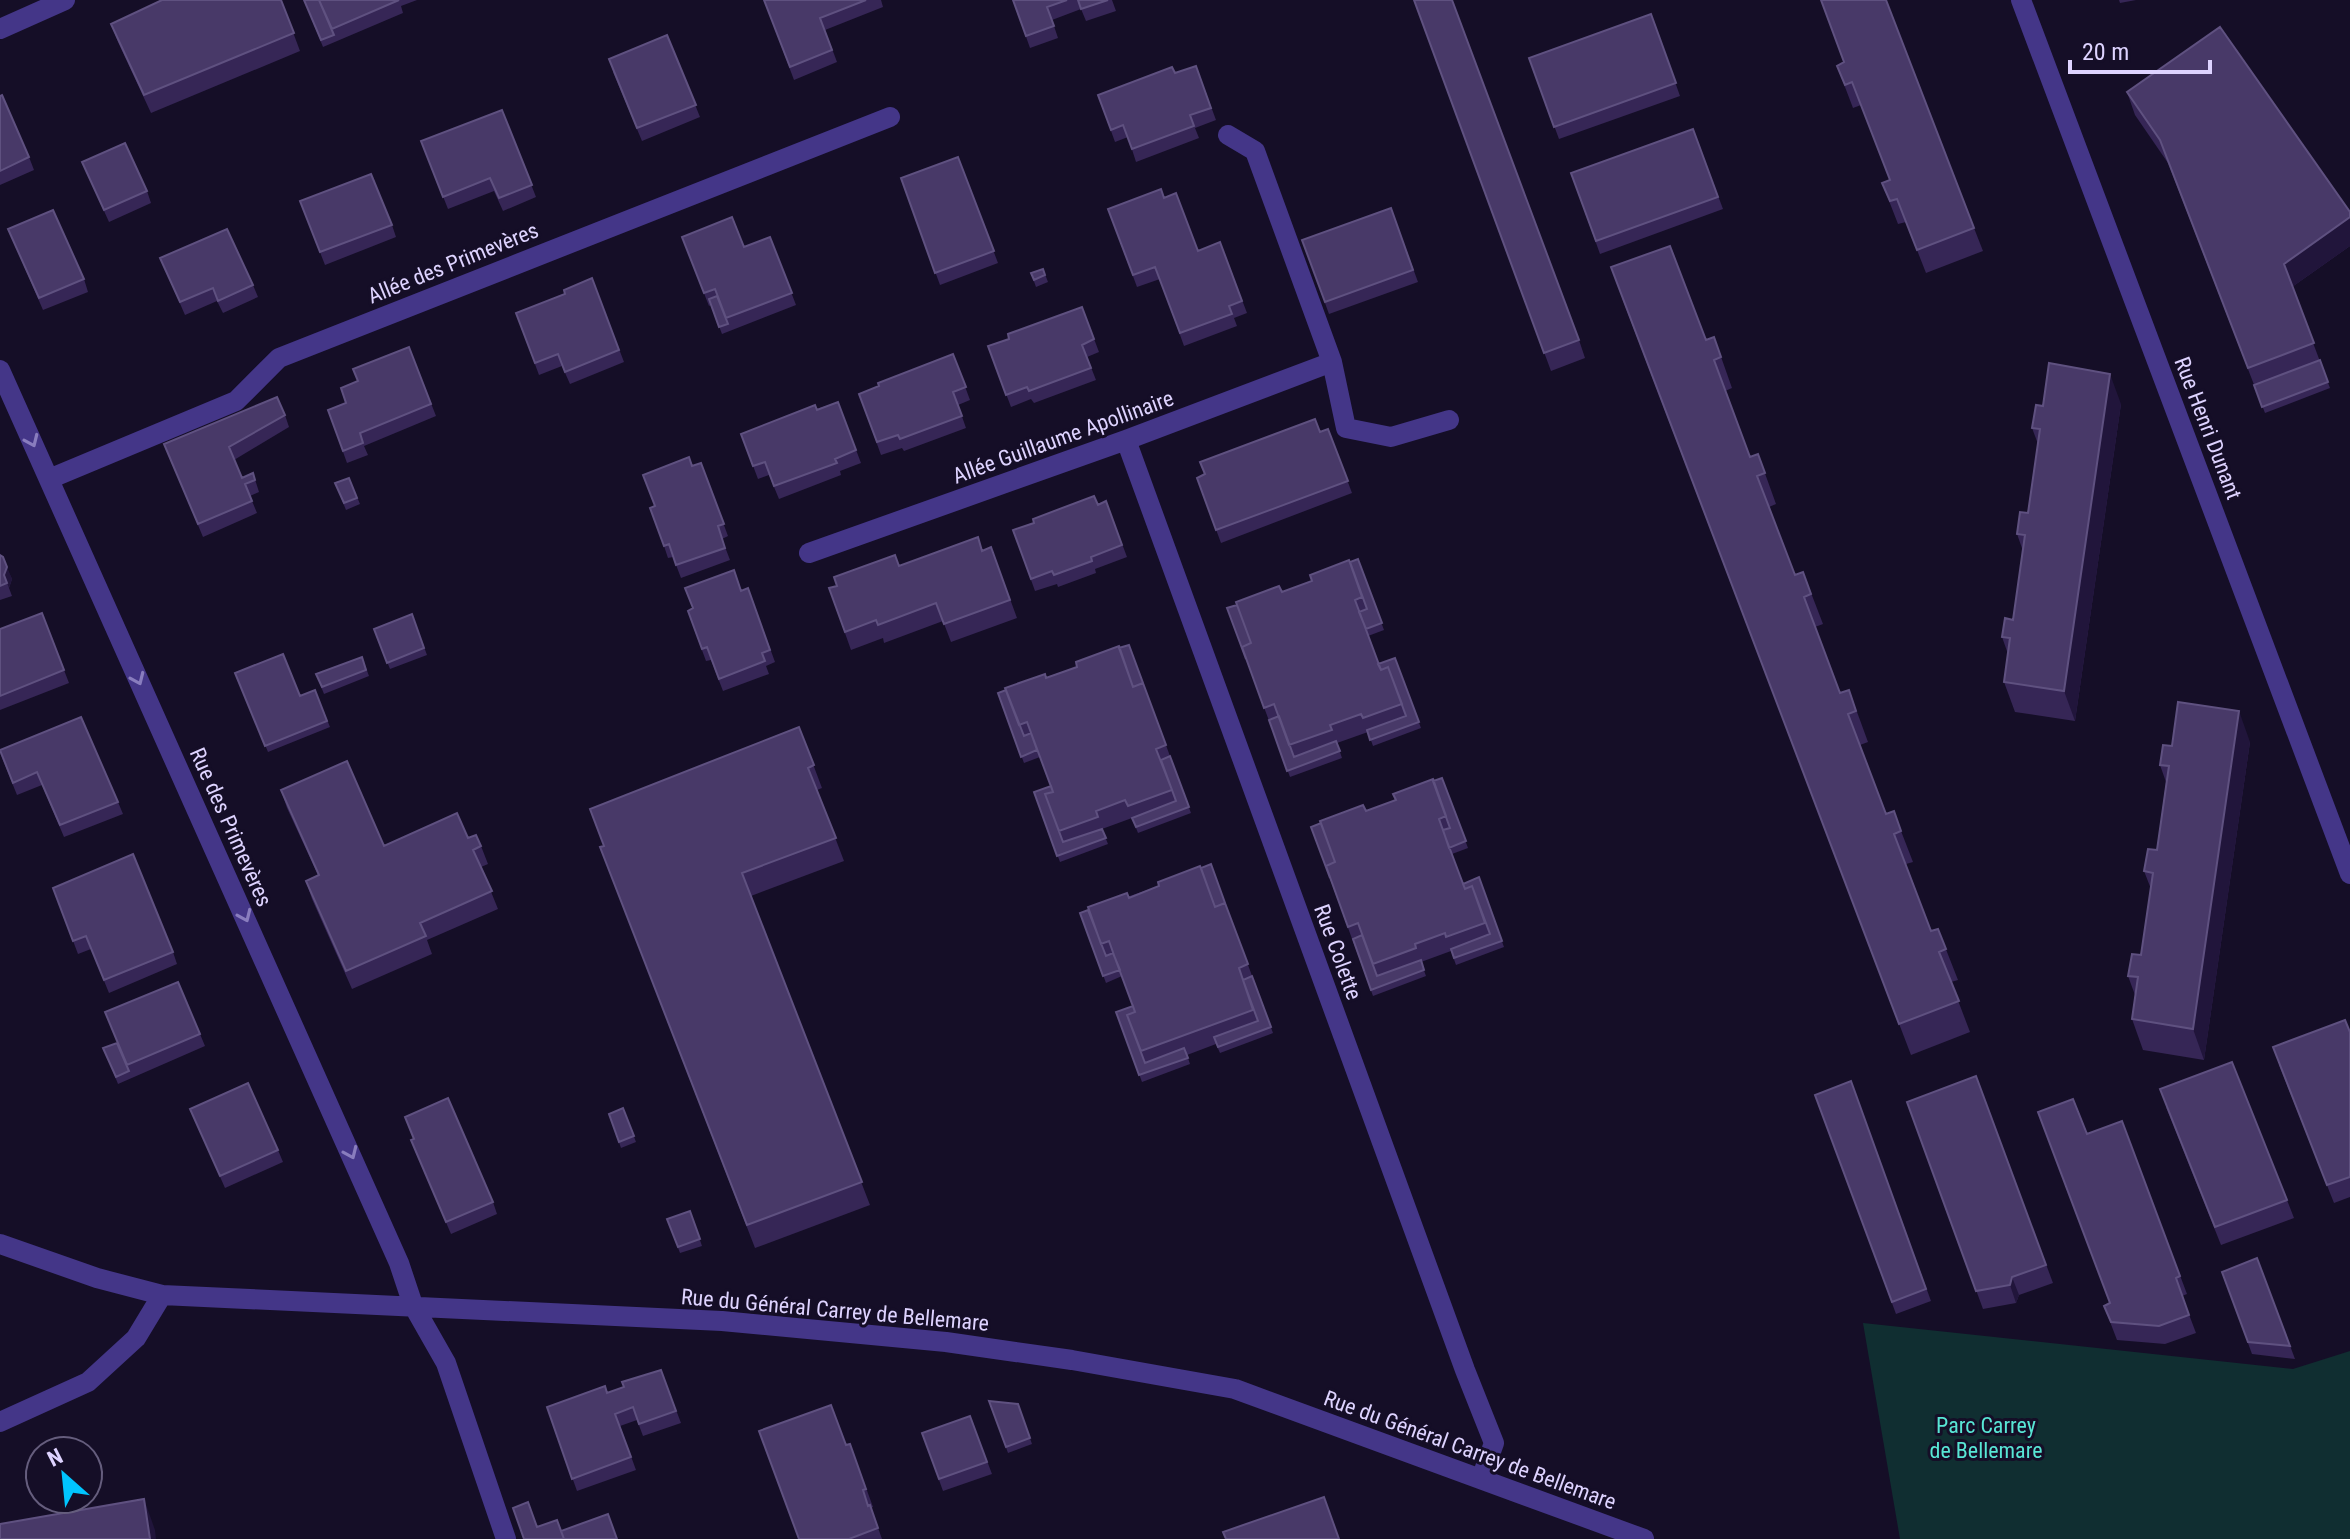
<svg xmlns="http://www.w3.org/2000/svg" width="2350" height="1539" font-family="'Roboto Condensed',sans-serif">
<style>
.green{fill:#102e31}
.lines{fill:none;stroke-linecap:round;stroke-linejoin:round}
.street{stroke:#443688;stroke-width:20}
.wall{fill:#362656}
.shaded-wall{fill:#21153b}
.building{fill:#483968;stroke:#5f5180;stroke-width:2}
.oneway{stroke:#897dbe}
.labels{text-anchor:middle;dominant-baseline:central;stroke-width:6;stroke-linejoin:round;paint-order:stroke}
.street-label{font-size:22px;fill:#ded3ff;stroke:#150e27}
.park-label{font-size:22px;fill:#58e6d5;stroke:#150e27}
</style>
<rect width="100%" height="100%" fill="#150e27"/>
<path class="green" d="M 1863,1323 L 2293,1369 L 2350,1351 L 2350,1539 L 1900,1539 Z"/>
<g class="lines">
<path class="street" d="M 2021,0 L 2350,874
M 0,29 L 65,0
M 1332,362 L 1346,428 L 1391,437 L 1449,420
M 0,370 L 399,1263 L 413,1305 L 446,1363 L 506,1539
M 1126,440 L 1465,1370 L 1494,1443 L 1481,1479
M 49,479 L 236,401 L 279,358 L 890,117
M 809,553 L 1126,440 L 1332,362 L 1255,151 L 1228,135
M 0,1244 L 97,1278 L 162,1295 L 722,1321 L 946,1342 L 1072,1360 L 1235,1389 L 1644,1539
M 0,1422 L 88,1382 L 136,1338 L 162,1295"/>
</g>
<path class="wall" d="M 281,0 L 300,51 L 151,113 L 118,42 L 111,24 Z
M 304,0 L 417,0 L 401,6 L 403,13 L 323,47 Z
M 764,0 L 881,0 L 883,7 L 825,30 L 837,62 L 794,80 Z
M 1013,0 L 1112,0 L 1116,11 L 1086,21 L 1081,9 L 1052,20 L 1058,38 L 1030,48 Z
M 1414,0 L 1579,340 L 1585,358 L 1551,371 Z
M 2119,0 L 2136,0 L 2120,3 Z
M 1651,14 L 1680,96 L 1559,139 L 1529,58 Z
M 667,35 L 700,117 L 642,141 L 613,72 Z
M 1844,62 L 1974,228 L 1983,251 L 1926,273 L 1906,222 L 1898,224 L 1891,206 L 1882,183 L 1890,180 L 1861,105 L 1853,108 L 1837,66 Z
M 1196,66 L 1216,120 L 1195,128 L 1199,138 L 1136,162 L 1128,137 L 1115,142 L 1098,95 L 1175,73 Z
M 2127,92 L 2350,212 L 2350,246 L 2292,287 L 2330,388 L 2265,413 L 2168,163 L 2135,115 Z
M 0,96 L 29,157 L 34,170 L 0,185 Z
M 502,110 L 536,197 L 503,211 L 494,191 L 448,209 L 421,141 Z
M 1693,129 L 1723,209 L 1600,254 L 1571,173 Z
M 958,157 L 998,263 L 940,285 L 901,178 Z
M 82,162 L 147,191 L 151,203 L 109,222 Z
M 1164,198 L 1198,251 L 1220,242 L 1247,313 L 1234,318 L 1237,326 L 1184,346 L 1160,279 L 1137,287 L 1108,209 Z
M 300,201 L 392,225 L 396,237 L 325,265 Z
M 1391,208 L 1418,282 L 1329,314 L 1302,240 Z
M 8,229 L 84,279 L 88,292 L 43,310 Z
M 682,237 L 744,247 L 770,237 L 796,305 L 722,334 L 711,305 L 709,306 Z
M 160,258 L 253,285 L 258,297 L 223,313 L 217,301 L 185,315 Z
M 1043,269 L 1048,282 L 1036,287 L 1031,273 Z
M 592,278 L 624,362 L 570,384 L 562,366 L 539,375 L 516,313 L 565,294 Z
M 1622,298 L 1706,340 L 1714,337 L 1732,388 L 1725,391 L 1750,457 L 1758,454 L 1776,504 L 1769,507 L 1795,575 L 1803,572 L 1823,624 L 1815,627 L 1840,693 L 1849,690 L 1868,742 L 1860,745 L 1886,814 L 1901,831 L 1913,862 L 1906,864 L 1931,931 L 1938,929 L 1958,980 L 1951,982 L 1970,1032 L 1911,1055 Z
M 1082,307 L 1099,352 L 1087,357 L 1096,380 L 1034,403 L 1031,399 L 1011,407 L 988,346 L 1009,339 Z
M 409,347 L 436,416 L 364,446 L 368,455 L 347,463 L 328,410 L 346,403 L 358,381 Z
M 953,354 L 970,400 L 958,405 L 966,428 L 904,451 L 902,448 L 881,455 L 859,394 Z
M 838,402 L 861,463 L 840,471 L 841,475 L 779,499 L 769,475 L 758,479 L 741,434 Z
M 2121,404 L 2075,721 L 2015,712 L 2004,682 L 2008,654 L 2002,637 L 2013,620 L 2023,551 L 2017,534 L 2028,513 L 2038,444 L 2032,428 L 2043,406 Z
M 285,415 L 289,427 L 234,460 L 242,478 L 253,473 L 259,492 L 250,496 L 257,513 L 203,537 L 164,444 Z
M 1328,429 L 1352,493 L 1221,543 L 1197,478 Z
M 701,463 L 728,536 L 722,539 L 730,560 L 681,578 L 673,557 L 668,558 L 664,546 L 655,506 L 692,466 Z
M 349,478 L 360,504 L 346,510 L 335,483 Z
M 1106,501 L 1127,557 L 1095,569 L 1096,573 L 1058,587 L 1057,584 L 1035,591 L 1013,530 Z
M 991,547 L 1017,618 L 951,642 L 943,621 L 884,643 L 883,638 L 851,650 L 829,588 L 899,566 L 983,551 Z
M 0,555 L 12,579 L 9,588 L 12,596 L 0,600 Z
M 1358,559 L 1384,630 L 1368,636 L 1378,664 L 1395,658 L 1421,728 L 1373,746 L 1368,732 L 1337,743 L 1342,758 L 1290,777 L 1227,608 L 1282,592 L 1312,581 Z
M 748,588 L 775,662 L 766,666 L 769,674 L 723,691 L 711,660 L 706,661 L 692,623 L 741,591 Z
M 42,613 L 69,683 L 0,710 L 0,629 Z
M 412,614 L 427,655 L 390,669 L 374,629 Z
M 1129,645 L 1191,813 L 1138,833 L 1132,818 L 1102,829 L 1108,844 L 1060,862 L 1034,792 L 1051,786 L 1040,757 L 1024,763 L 998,693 L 1077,667 Z
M 362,657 L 369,676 L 324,694 L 316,674 Z
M 235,673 L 300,696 L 315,690 L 330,727 L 268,752 Z
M 799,727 L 822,788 L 817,790 L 844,861 L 751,896 L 870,1205 L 755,1248 L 609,870 L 604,846 Z
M 2250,742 L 2204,1060 L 2143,1050 L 2132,1019 L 2135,995 L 2128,976 L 2141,955 L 2151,889 L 2144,871 L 2157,850 L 2166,782 L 2160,765 L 2172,746 Z
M 0,753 L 118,802 L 123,814 L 64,837 L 42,785 L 17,795 Z
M 1442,778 L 1468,848 L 1452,854 L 1463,884 L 1479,877 L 1504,947 L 1456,965 L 1451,951 L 1421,962 L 1426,976 L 1373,996 L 1311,827 L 1366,811 L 1395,800 Z
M 281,790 L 384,846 L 468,838 L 481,846 L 488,864 L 481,867 L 498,909 L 427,940 L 432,954 L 352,989 L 312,899 L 306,881 L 318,875 L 287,808 Z
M 1211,864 L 1273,1033 L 1220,1053 L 1216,1044 L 1187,1055 L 1190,1064 L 1142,1082 L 1116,1012 L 1133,1006 L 1122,976 L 1106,983 L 1080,913 L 1159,886 Z
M 53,888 L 173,952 L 177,964 L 109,993 L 91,949 L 78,954 Z
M 2350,1032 L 2350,1197 L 2334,1203 L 2279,1065 Z
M 200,1034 L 205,1046 L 118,1084 L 106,1054 Z
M 1976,1076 L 2053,1283 L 2019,1295 L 2016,1303 L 1983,1309 L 1907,1102 Z
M 1851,1081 L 1931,1301 L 1896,1314 L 1815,1095 Z
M 2166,1107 L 2287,1200 L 2294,1218 L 2221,1245 Z
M 623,1108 L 636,1142 L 621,1148 L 609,1114 Z
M 190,1109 L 278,1150 L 283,1162 L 225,1188 Z
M 405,1117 L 493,1202 L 497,1214 L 451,1234 L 416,1153 L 411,1140 L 414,1139 Z
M 2122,1121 L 2187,1294 L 2182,1296 L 2196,1333 L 2165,1344 L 2117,1340 L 2104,1306 L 2109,1303 L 2087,1134 Z
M 690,1211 L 702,1246 L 680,1253 L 667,1219 Z
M 2257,1258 L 2295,1359 L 2252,1354 L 2222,1272 Z
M 661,1370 L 681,1423 L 643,1436 L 637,1420 L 620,1426 L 636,1470 L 577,1491 L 547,1407 L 607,1393 L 624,1387 Z
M 989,1401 L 1018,1404 L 1032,1444 L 1008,1453 Z
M 970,1416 L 992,1474 L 943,1491 L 922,1433 Z
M 850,1444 L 873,1507 L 871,1508 L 882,1539 L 799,1539 L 846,1445 Z"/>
<path class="shaded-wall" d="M 2350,217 L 2350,246 L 2292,287 L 2284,264 Z
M 2110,374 L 2121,404 L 2075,721 L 2064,691 Z
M 7,567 L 12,579 L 9,588 L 4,575 Z
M 2239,711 L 2250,742 L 2204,1060 L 2193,1029 Z
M 2012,1277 L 2019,1295 L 2016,1303 L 2010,1285 Z
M 144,1499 L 155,1530 L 156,1539 L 150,1539 Z"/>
<path class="building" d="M 162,0 L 281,0 L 294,33 L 144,95 L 111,24 Z
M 304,0 L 319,0 L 334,35 L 321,40 Z
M 319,0 L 399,0 L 332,29 Z
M 764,0 L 866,0 L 820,18 L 832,50 L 790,67 Z
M 1013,0 L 1067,0 L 1047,7 L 1054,26 L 1026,36 Z
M 1078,0 L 1108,0 L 1081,9 Z
M 1414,0 L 1452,0 L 1579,340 L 1544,353 Z
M 1821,0 L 1886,0 L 1974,228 L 1917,250 L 1897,199 L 1890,201 L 1882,183 L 1890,180 L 1852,82 L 1845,85 L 1837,66 L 1844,62 Z
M 1651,14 L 1676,83 L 1554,127 L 1529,58 Z
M 2220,27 L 2350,212 L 2350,217 L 2284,264 L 2314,343 L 2248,368 L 2160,140 L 2127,92 Z
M 667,35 L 696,105 L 637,128 L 609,59 Z
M 1196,66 L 1211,108 L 1190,115 L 1194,126 L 1132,149 L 1123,125 L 1111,130 L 1098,95 L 1172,67 L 1175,73 Z
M 2,95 L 29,157 L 0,171 L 0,96 Z
M 502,110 L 532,185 L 499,198 L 490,178 L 443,197 L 421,141 Z
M 1693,129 L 1718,197 L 1596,241 L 1571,173 Z
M 125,143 L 147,191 L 104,210 L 82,162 Z
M 958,157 L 994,251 L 935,273 L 901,178 Z
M 371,174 L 392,225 L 320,252 L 300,201 Z
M 1161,189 L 1164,198 L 1176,193 L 1198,251 L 1220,242 L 1242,301 L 1229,306 L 1232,314 L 1180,333 L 1155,267 L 1133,275 L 1108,209 Z
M 1391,208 L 1413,270 L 1325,302 L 1302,240 Z
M 53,210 L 84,279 L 39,298 L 8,229 Z
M 732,217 L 744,247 L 770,237 L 792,293 L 726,318 L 715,289 L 704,293 L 682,237 Z
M 227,229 L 253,285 L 218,301 L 213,288 L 180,302 L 160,258 Z
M 1670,246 L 1706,340 L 1714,337 L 1721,357 L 1714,360 L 1750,457 L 1758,454 L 1765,473 L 1757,476 L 1795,575 L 1803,572 L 1811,594 L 1804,597 L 1840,693 L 1849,690 L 1856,711 L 1848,714 L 1886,814 L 1894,811 L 1901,831 L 1894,834 L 1931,931 L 1938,929 L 1946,949 L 1939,952 L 1959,1001 L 1899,1024 L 1611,267 Z
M 1043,269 L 1045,275 L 1034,280 L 1031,273 Z
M 592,278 L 619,350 L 565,372 L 558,354 L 535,363 L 516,313 L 565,294 L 564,290 Z
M 717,296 L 728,324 L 719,327 L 709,299 Z
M 1082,307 L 1094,339 L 1082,345 L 1091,368 L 1029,391 L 1027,387 L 1006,395 L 988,346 L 1009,339 L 1008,334 Z
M 409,347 L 431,404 L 360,433 L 363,443 L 343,451 L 328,410 L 346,403 L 341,388 L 358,381 L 353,369 Z
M 953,354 L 966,387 L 953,392 L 962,416 L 900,439 L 898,435 L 877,442 L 859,394 L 879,386 L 878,383 Z
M 2320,360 L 2328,382 L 2262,407 L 2254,385 Z
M 2049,363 L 2110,374 L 2064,691 L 2004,682 L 2010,638 L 2002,637 L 2005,618 L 2013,620 L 2025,535 L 2017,534 L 2020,512 L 2028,513 L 2040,429 L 2032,428 L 2036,405 L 2043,406 Z
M 277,397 L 285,415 L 229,447 L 242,478 L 253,473 L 255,480 L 245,484 L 252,501 L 198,524 L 164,444 Z
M 838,402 L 856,450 L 835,459 L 837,463 L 774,486 L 765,462 L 753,466 L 741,434 L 815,405 L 817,410 Z
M 1315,419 L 1320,432 L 1328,429 L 1348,481 L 1216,530 L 1197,478 L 1205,474 L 1200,462 Z
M 689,457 L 692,466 L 701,463 L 724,524 L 718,526 L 725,548 L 676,565 L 669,544 L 664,546 L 650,508 L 655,506 L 643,475 Z
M 349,478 L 357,498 L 344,503 L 335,483 Z
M 1094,496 L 1098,505 L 1106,501 L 1122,545 L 1091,557 L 1092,561 L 1054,575 L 1052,571 L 1031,579 L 1013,530 L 1034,523 L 1033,519 Z
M 978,537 L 982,551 L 991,547 L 1010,600 L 944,624 L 936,603 L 878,625 L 876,620 L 845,632 L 829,588 L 837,586 L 834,577 L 895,555 L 899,566 Z
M 0,555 L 3,557 L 7,567 L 4,575 L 7,583 L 0,586 Z
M 1358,559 L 1382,623 L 1366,629 L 1359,612 L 1367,609 L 1350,562 Z
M 1349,560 L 1362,597 L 1355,600 L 1381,670 L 1388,667 L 1402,704 L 1363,718 L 1361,714 L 1330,725 L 1332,730 L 1289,745 L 1274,704 L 1264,708 L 1242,647 L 1251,643 L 1236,602 L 1279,586 L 1282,592 L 1312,581 L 1310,575 Z
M 734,570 L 741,591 L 748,588 L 770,650 L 762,653 L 765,661 L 719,679 L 707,647 L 702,649 L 688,611 L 693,608 L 685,588 Z
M 1237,605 L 1251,643 L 1242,647 L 1246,659 L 1227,608 Z
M 42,613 L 64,670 L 0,696 L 0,629 Z
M 412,614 L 424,648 L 387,663 L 374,629 Z
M 1129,645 L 1143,683 L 1133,687 L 1119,648 Z
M 1119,646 L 1133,687 L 1143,683 L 1166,745 L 1156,749 L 1172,790 L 1128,806 L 1125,800 L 1096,811 L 1098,817 L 1059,831 L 1045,794 L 1053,792 L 1027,722 L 1019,725 L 1005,688 L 1045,674 L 1046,678 L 1077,667 L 1076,662 Z
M 283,654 L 300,696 L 315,690 L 327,721 L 265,746 L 235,673 Z
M 362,657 L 366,670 L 322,687 L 316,674 Z
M 1395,658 L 1419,722 L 1370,740 L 1367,730 L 1406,716 L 1388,667 L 1381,670 L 1378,664 Z
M 1006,690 L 1024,736 L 1031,733 L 1037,750 L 1021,757 L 998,693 Z
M 2178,702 L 2239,711 L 2193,1029 L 2132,1019 L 2138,977 L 2128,976 L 2132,954 L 2141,955 L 2153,873 L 2144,871 L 2148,849 L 2157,850 L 2169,766 L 2160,765 L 2163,745 L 2172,746 Z
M 1279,716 L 1294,757 L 1336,741 L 1340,751 L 1287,771 L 1269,720 Z
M 81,717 L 118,802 L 60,825 L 37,772 L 13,783 L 0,750 Z
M 799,727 L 814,765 L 808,768 L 836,838 L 742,873 L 862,1182 L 747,1225 L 600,847 L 604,846 L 590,809 Z
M 1170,756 L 1189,807 L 1136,827 L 1132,818 L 1176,801 L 1161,760 Z
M 347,761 L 384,846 L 457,813 L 468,838 L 476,835 L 481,846 L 473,850 L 492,891 L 420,923 L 426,936 L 346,971 L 306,881 L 319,875 L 281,790 Z
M 1442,778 L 1466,841 L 1449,848 L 1443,830 L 1450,828 L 1433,781 Z
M 1433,779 L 1446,816 L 1439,819 L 1445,836 L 1465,889 L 1472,886 L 1485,923 L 1446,937 L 1445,933 L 1415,944 L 1416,948 L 1373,964 L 1358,923 L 1348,927 L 1326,866 L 1335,862 L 1320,821 L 1363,805 L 1366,811 L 1396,800 L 1393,794 Z
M 1051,786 L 1053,792 L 1045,794 L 1063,842 L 1102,829 L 1106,838 L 1057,856 L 1034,792 Z
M 1321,823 L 1335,862 L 1326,866 L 1330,878 L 1311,827 Z
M 133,854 L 173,952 L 104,980 L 86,936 L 73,941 L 53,888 Z
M 1211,864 L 1225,903 L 1215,907 L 1201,868 Z
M 1200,866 L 1215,907 L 1225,903 L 1248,964 L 1239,968 L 1253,1010 L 1141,1051 L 1127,1015 L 1135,1012 L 1115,958 L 1109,941 L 1101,944 L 1088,907 L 1127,893 L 1129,898 L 1159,886 L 1158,882 Z
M 1479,877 L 1502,941 L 1454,958 L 1451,949 L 1490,934 L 1472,886 L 1465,889 L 1463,884 Z
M 1088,910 L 1106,956 L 1113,953 L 1120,970 L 1103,976 L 1080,913 Z
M 1362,935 L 1377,976 L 1421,960 L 1424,970 L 1371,990 L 1353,939 Z
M 1252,976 L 1271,1027 L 1218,1047 L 1214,1037 L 1258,1021 L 1243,980 Z
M 178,982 L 200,1034 L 127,1065 L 105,1012 Z
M 1133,1006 L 1135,1012 L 1127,1015 L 1145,1063 L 1184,1048 L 1188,1058 L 1139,1075 L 1116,1012 Z
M 2345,1020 L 2350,1032 L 2350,1177 L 2327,1185 L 2273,1047 Z
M 117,1043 L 129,1071 L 116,1077 L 103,1048 Z
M 2232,1062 L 2287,1200 L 2215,1227 L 2160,1089 Z
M 1976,1076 L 2046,1265 L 2012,1277 L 2010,1285 L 1976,1291 L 1907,1102 Z
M 1851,1081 L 1926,1289 L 1892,1302 L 1815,1095 Z
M 248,1083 L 278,1150 L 220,1176 L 190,1109 Z
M 448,1098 L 493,1202 L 446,1222 L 411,1140 L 414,1139 L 405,1117 Z
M 2073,1099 L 2087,1134 L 2122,1121 L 2180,1276 L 2176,1278 L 2189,1315 L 2159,1326 L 2111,1322 L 2104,1306 L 2110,1303 L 2038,1112 Z
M 623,1108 L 634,1136 L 619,1142 L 609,1114 Z
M 690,1211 L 700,1239 L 678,1247 L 667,1219 Z
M 2257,1258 L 2290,1346 L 2248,1342 L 2222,1272 Z
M 661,1370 L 676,1411 L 639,1424 L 633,1407 L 615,1414 L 631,1457 L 572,1479 L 547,1407 L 605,1386 L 607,1393 L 624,1387 L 622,1382 Z
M 989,1401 L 1018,1404 L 1030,1438 L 1006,1447 Z
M 831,1405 L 846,1445 L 850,1444 L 866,1489 L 863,1490 L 868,1506 L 870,1505 L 878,1528 L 849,1539 L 799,1539 L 759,1431 Z
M 970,1416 L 987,1462 L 939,1479 L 922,1433 Z
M 1324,1497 L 1339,1539 L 1226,1539 L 1223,1532 Z
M 144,1499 L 150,1539 L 0,1539 L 0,1524 Z
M 528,1502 L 537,1527 L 557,1520 L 564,1539 L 524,1539 L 513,1508 Z
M 608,1514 L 617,1539 L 564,1539 L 561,1531 Z"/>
<defs><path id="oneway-chevron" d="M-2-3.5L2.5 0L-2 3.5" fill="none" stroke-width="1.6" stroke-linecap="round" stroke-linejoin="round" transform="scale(2)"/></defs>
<g class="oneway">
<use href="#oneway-chevron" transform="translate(32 441) rotate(66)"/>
<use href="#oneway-chevron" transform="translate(138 679) rotate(66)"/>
<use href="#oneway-chevron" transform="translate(245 916) rotate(66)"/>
<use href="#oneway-chevron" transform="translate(351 1153) rotate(66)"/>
</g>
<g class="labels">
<g class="street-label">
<text transform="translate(453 263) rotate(-22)">Allée des Primevères</text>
<text transform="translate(2208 428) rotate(69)">Rue Henri Dunant</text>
<text transform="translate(1063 437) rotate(-20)">Allée Guillaume Apollinaire</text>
<text transform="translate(231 827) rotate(66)">Rue des Primevères</text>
<text transform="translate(1338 952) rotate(70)">Rue Colette</text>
<text transform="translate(835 1310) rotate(5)">Rue du Général Carrey de Bellemare</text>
<text transform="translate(1470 1450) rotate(20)">Rue du Général Carrey de Bellemare</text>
</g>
<g class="park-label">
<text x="1986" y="1425">Parc Carrey<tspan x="1986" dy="25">de Bellemare</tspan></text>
</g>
</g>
<g transform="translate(64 1475) rotate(333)"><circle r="38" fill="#150e27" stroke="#655d7d" stroke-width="2"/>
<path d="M0-6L14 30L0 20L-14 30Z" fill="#00c5fe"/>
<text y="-12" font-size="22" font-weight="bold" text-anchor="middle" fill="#ded3ff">N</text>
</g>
<path d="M2070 60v12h140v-12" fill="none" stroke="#ded3ff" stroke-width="4"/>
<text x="2082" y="60" font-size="24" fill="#ded3ff" stroke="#150e27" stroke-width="6" paint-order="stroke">20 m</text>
</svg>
